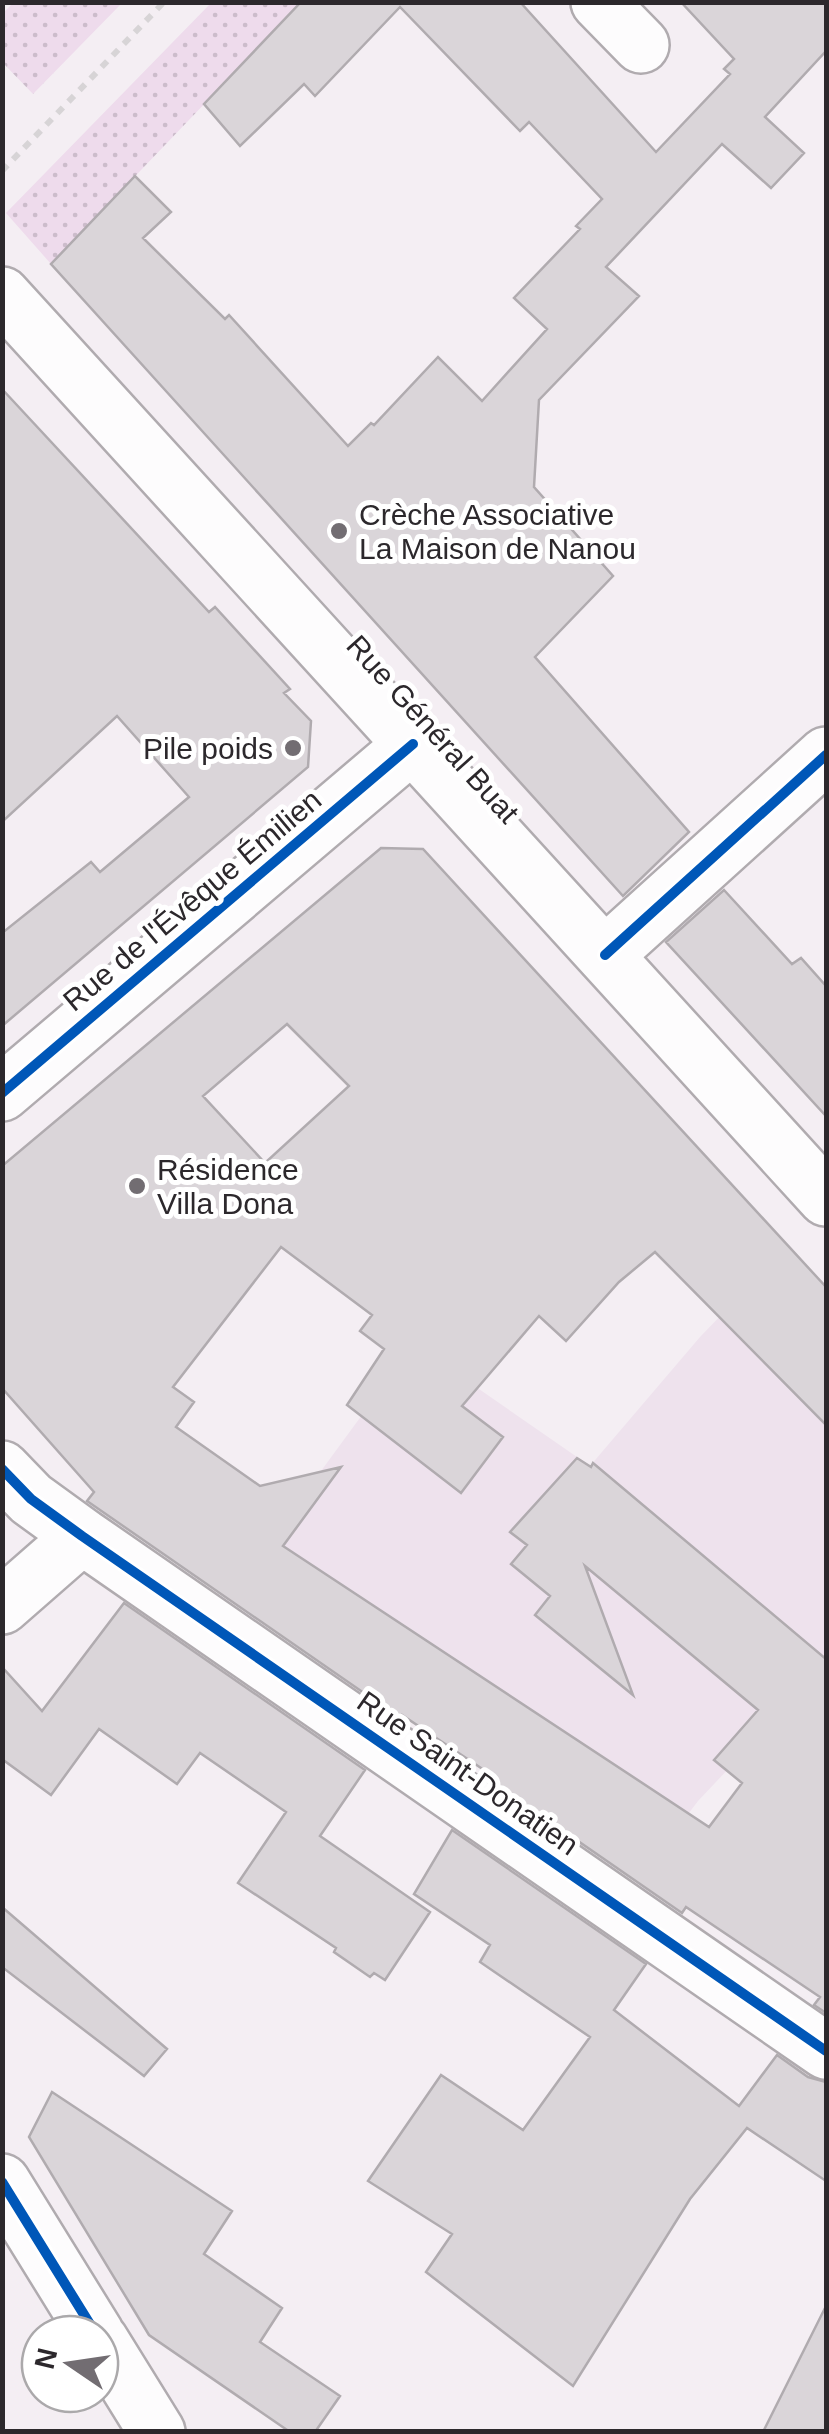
<svg xmlns="http://www.w3.org/2000/svg" width="829" height="2434" font-family="Arial,sans-serif">
<style>
.built{fill:#eee2ed}
.grass{fill:url(#grass-dots)}
.building{fill:#dad5d9;stroke:#b0abaf;stroke-width:2.5;fill-rule:evenodd}
.lines{fill:none;stroke-linecap:round;stroke-linejoin:round}
.minor-casing{stroke:#b0abaf;stroke-width:60}
.secondary-casing{stroke:#b0abaf;stroke-width:60}
.path{stroke:#d7d4d6;stroke-width:6;stroke-dasharray:8 8;stroke-linecap:butt}
.minor{stroke:#fdfcfd;stroke-width:55}
.secondary{stroke:#fdfcfd;stroke-width:55}
.cycleway-casing{stroke:#fff;stroke-width:16}
.cycleway{stroke:#0057b8;stroke-width:10}
.poi-dot{fill:#726d72;stroke:#fff;stroke-width:4}
.labels{text-anchor:middle;dominant-baseline:central;stroke-width:10;stroke-linejoin:round;paint-order:stroke}
.poi-label{font-size:30px;fill:#2c282c;stroke:#fff;text-anchor:start}
.street-label{font-size:30px;fill:#2c282c;stroke:#fff}
</style>
<defs>
<pattern id="grass-dots" width="8" height="8" patternUnits="userSpaceOnUse" patternTransform="scale(2.5)"><rect width="8" height="8" fill="#eedbec"/><path d="M2 2h.1M6 6h.1" fill="none" stroke="#ccbccb" stroke-width="1.8" stroke-linecap="round"/></pattern>
</defs>
<rect width="100%" height="100%" fill="#f4eef3"/>
<path class="built" d="M 789,1245 L 826,1287 L 826,1789 L 777,1752 L 749,1747 L 698,1801 L 641,1876 L 228,1598 L 414,1344 L 590,1466 L 700,1337 Z"/>
<path class="grass" d="M 13,3 L 13,2 L 122,3 L 33,94 L 3,63 L 3,13 Z
M 211,3 L 301,3 L 51,264 L 6,213 Z"/>
<path class="building" d="M 301,2 L 520,2 L 656,152 L 730,74 L 724,69 L 734,59 L 681,2 L 826,2 L 826,51 L 765,117 L 804,153 L 771,188 L 722,144 L 606,267 L 639,296 L 539,400 L 534,487 L 613,576 L 535,657 L 689,832 L 623,896 L 51,264 L 135,176 L 171,212 L 143,238 L 225,319 L 229,315 L 348,446 L 371,423 L 374,425 L 438,357 L 482,401 L 547,329 L 514,298 L 580,229 L 576,226 L 602,199 L 529,122 L 520,131 L 400,7 L 315,96 L 304,84 L 240,146 L 204,104 Z
M 2,389 L 209,612 L 215,607 L 290,689 L 284,693 L 311,721 L 308,767 L 2,1026 L 2,933 L 91,862 L 100,872 L 189,797 L 117,716 L 2,822 Z
M 381,848 L 423,849 L 826,1287 L 826,1425 L 655,1252 L 619,1282 L 566,1341 L 539,1316 L 462,1406 L 503,1437 L 461,1493 L 347,1405 L 384,1349 L 360,1331 L 372,1315 L 281,1247 L 173,1387 L 194,1402 L 176,1427 L 260,1486 L 341,1467 L 283,1546 L 709,1827 L 742,1783 L 714,1760 L 758,1710 L 585,1566 L 633,1695 L 535,1615 L 550,1596 L 511,1564 L 527,1545 L 510,1532 L 577,1458 L 591,1467 L 593,1463 L 826,1659 L 826,2013 L 814,2005 L 820,1997 L 686,1907 L 682,1913 L 484,1776 L 487,1772 L 402,1715 L 400,1718 L 87,1501 L 94,1492 L 2,1388 L 2,1166 ZM 287,1024 L 349,1086 L 265,1163 L 203,1096 Z
M 724,890 L 792,964 L 801,958 L 826,986 L 826,1116 L 666,942 Z
M 124,1603 L 365,1770 L 320,1836 L 430,1912 L 385,1980 L 374,1973 L 370,1977 L 334,1952 L 336,1948 L 238,1883 L 286,1812 L 200,1753 L 177,1784 L 99,1729 L 51,1795 L 2,1759 L 2,1667 L 42,1711 Z
M 452,1830 L 646,1964 L 614,2010 L 739,2106 L 777,2055 L 808,2077 L 826,2082 L 826,2181 L 747,2128 L 690,2199 L 573,2386 L 426,2272 L 452,2234 L 368,2181 L 441,2075 L 523,2130 L 590,2037 L 480,1962 L 490,1945 L 414,1894 Z
M 2,1907 L 167,2049 L 144,2076 L 2,1967 Z
M 52,2092 L 232,2211 L 204,2254 L 282,2308 L 260,2342 L 340,2396 L 315,2432 L 290,2432 L 149,2335 L 29,2137 Z
M 826,2306 L 826,2432 L 763,2432 Z"/>
<g class="lines">
<defs>
<path id="minor" d="M 599,2 L 641,45
M 605,955 L 826,755
M 2,1093 L 413,744
M 2,1469 L 31,1499 L 82,1536 L 826,2051
M 2,1606 L 82,1536
M 2,2182 L 96,2334
M 100,2340 L 157,2432"/>
<path id="secondary" d="M 2,295 L 826,1198"/>
</defs>
<use href="#minor" class="minor-casing"/>
<use href="#secondary" class="secondary-casing"/>
<path class="path" d="M 2,171 L 164,2"/>
<use href="#minor" class="minor"/>
<use href="#secondary" class="secondary"/>
<defs>
<path id="cycleway" d="M 605,955 L 826,755
M 2,1093 L 413,744
M 2,1469 L 31,1499 L 82,1536 L 826,2051
M 2,2182 L 96,2334"/>
</defs>
<use href="#cycleway" class="cycleway-casing"/>
<use href="#cycleway" class="cycleway"/>
</g>
<g class="poi-dot">
<circle cx="339" cy="531" r="10"/>
<circle cx="293" cy="748" r="10"/>
<circle cx="137" cy="1186" r="10"/>
</g>
<g class="labels">
<g class="poi-label">
<text x="359" y="514">Crèche Associative<tspan x="359" dy="34">La Maison de Nanou</tspan></text>
<text x="273" y="748" text-anchor="end">Pile poids</text>
<text x="157" y="1169">Résidence<tspan x="157" dy="34">Villa Dona</tspan></text>
</g>
<g class="street-label">
<text transform="translate(433 729) rotate(48)">Rue Général Buat</text>
<text transform="translate(192 900) rotate(-40)">Rue de l'Évêque Émilien</text>
<text transform="translate(468 1773) rotate(35)">Rue Saint-Donatien</text>
</g>
</g>
<rect width="829" height="2434" fill="none" stroke="#2c282c" stroke-width="10"/>
<g transform="translate(70 2364) rotate(283)"><circle r="48" fill="#ffffff" stroke="#aba9ab" stroke-width="2.5"/>
<path d="M0-8L18 38L0 25L-18 38Z" fill="#726d72"/>
<text y="-15" font-size="28" font-weight="bold" text-anchor="middle" fill="#2c282c">N</text>
</g>
</svg>
